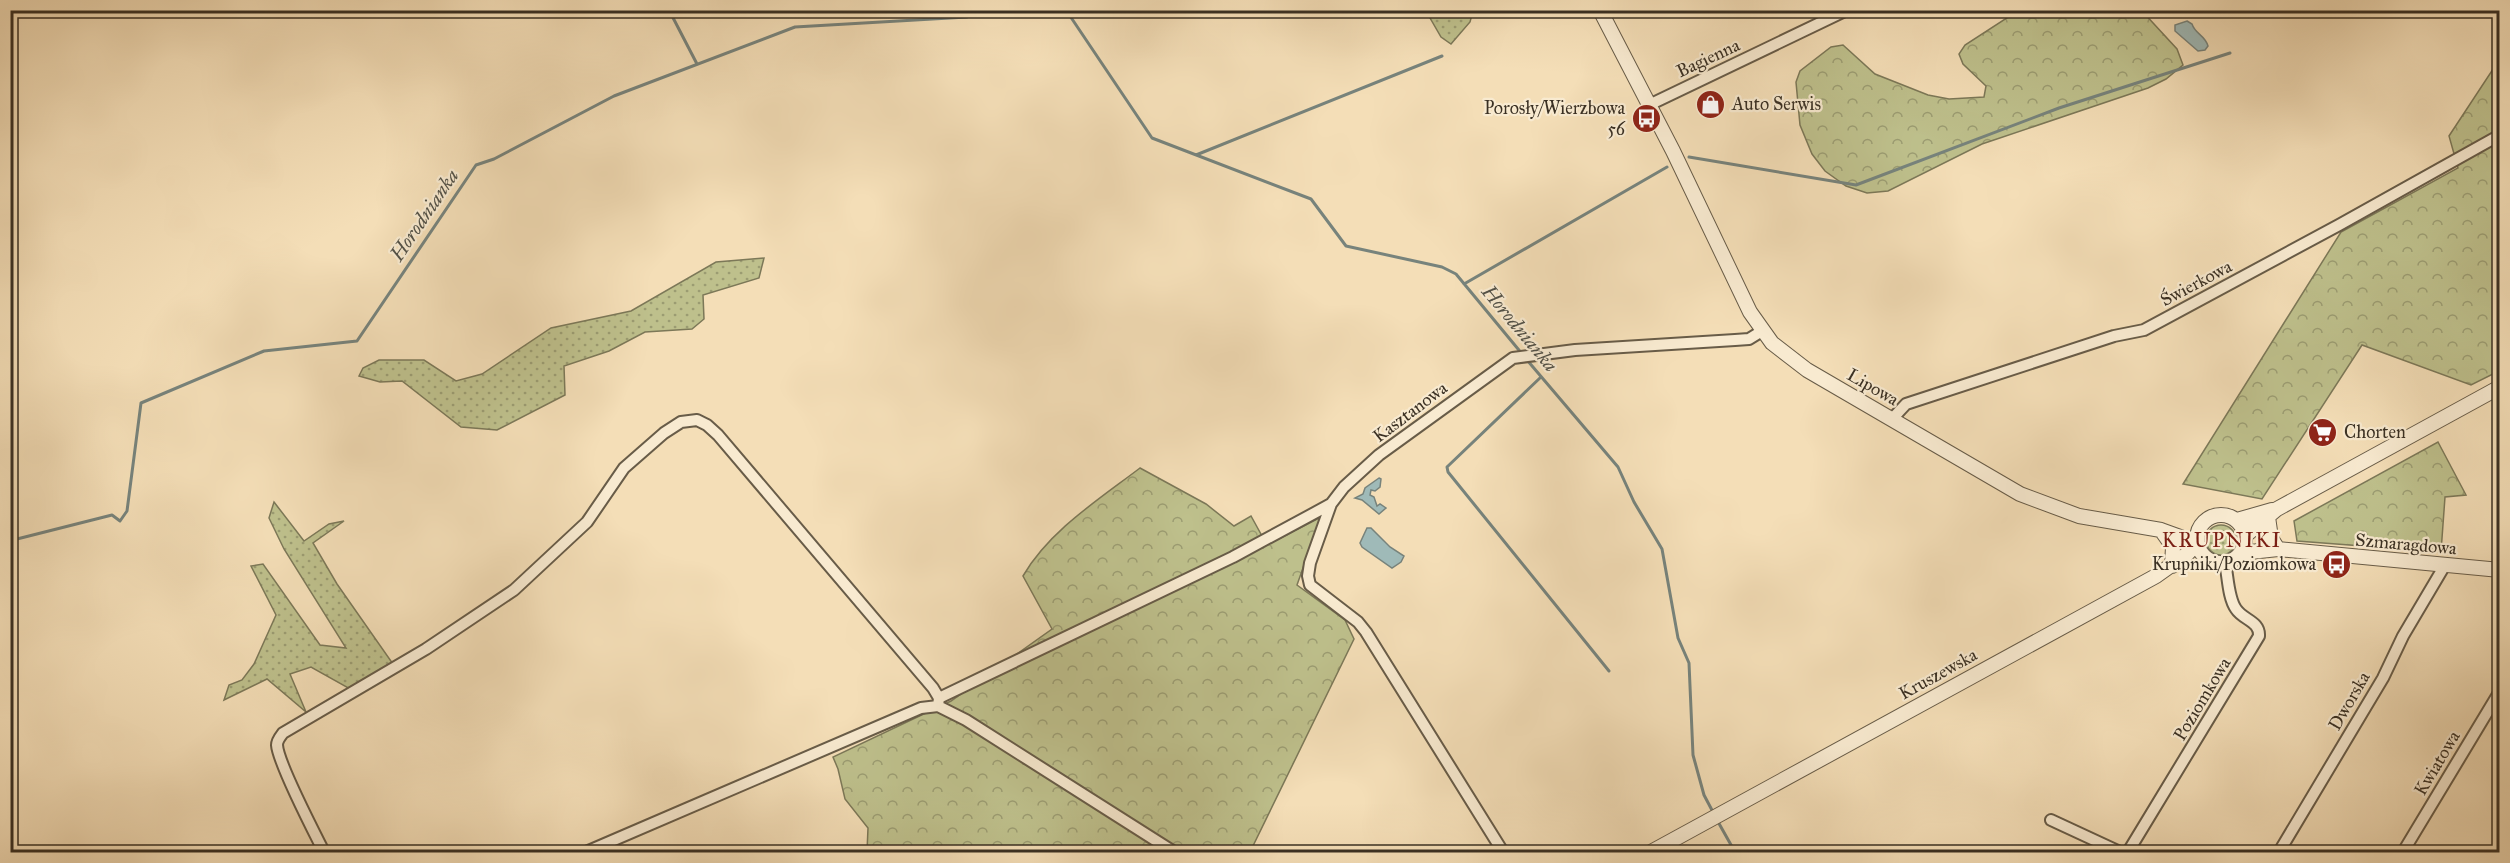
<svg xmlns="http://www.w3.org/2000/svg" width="2510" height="863" font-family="'IM FELL Great Primer',serif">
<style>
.grass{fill:url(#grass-dots);stroke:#7c7858;stroke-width:1.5}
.forest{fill:url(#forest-crowns);stroke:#7c7858;stroke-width:1.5}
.water{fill:#9fbab8;stroke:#77837c;stroke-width:1.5}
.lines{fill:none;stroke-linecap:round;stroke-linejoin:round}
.stream{stroke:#77837c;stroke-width:3}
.minor-casing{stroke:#685c48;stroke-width:14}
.tertiary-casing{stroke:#685c48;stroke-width:16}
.minor{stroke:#f8ead0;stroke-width:10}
.tertiary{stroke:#f8ead0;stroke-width:14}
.labels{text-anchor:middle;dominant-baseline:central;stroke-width:4.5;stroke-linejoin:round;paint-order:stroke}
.street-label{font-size:18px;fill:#3a3023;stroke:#f8ead0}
.poi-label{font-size:18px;fill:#3a3023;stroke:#f8ead0;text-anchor:start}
.water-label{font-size:20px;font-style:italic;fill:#535248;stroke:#f8ead0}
.quarter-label{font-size:21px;letter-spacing:1.5px;fill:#7a1f14;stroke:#f8ead0}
</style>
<defs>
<pattern id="grass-dots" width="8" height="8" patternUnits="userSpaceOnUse" patternTransform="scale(1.5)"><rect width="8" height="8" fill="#bec08c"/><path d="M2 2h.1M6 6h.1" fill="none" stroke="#9b9c72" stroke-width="1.8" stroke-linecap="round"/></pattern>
<pattern id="forest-crowns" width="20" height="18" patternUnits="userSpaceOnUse" patternTransform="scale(1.5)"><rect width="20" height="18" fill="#bec08c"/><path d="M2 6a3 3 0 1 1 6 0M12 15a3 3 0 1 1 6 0" fill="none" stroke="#9b9c72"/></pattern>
</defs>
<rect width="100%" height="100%" fill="#f4deb7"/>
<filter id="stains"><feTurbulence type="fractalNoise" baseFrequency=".00333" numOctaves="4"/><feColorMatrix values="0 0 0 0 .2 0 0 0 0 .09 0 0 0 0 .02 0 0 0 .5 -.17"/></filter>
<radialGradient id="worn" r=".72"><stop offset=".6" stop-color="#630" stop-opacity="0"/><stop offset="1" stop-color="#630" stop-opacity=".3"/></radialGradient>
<path class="grass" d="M 1426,11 L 1473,11 L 1470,22 L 1451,44 L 1441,37 Z
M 764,258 L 759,278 L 703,295 L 704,319 L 692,329 L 645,332 L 609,351 L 564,366 L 565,395 L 497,430 L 461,427 L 402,381 L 380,382 L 359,376 L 363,368 L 379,360 L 424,360 L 456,381 L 482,374 L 551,328 L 631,311 L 716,262 Z
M 274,502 L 304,541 L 329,524 L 344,521 L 313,543 L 337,584 L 393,664 L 350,689 L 311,667 L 290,674 L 306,712 L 267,679 L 224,700 L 229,685 L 242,680 L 254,664 L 276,615 L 251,566 L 263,564 L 320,645 L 346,648 L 284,549 L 269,518 Z
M2206 540a15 15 0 1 1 30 0a15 15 0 1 1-30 0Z"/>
<path class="forest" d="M 2019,10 L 2142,11 L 2177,49 L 2183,65 L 2166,79 L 2148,88 L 1982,144 L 1888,191 L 1867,193 L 1846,186 L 1825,171 L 1812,154 L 1800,125 L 1796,82 L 1800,71 L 1831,47 L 1843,45 L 1875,74 L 1928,95 L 1949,99 L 1984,97 L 1986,86 L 1963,64 L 1959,54 L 1965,45 Z
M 2499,60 L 2499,371 L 2471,385 L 2362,345 L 2262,499 L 2183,484 L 2341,232 L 2458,168 L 2449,136 Z
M 2438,442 L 2466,495 L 2445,497 L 2441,552 L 2297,541 L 2294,521 Z
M 1140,468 L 1206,504 L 1234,526 L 1251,516 L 1267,545 L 1321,517 L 1297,585 L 1345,620 L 1354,639 L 1250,852 L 867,852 L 868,828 L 845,799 L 838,769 L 833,757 L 951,701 L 1052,629 L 1023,576 C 1049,531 1098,500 1140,468 Z"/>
<path class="water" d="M 2187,21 L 2192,24 C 2195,34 2205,35 2208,46 L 2205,50 L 2198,51 L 2175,31 L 2175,25 Z
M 1379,478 L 1381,479 L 1380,487 L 1375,491 L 1371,490 L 1370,495 L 1374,497 L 1377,506 L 1380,504 L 1386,508 L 1379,514 L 1362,500 L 1355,498 L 1363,494 L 1365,488 Z
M 1367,528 L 1371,528 L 1390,547 L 1404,556 L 1401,562 L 1392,568 L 1362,547 L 1360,543 Z"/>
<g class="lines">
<path class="stream" d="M 669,10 L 697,64
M 1066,10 L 1152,138 L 1311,199 L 1346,246 L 1442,267 L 1456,274 L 1523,355
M 1196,155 L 1442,56
M 1689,157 L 1856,185 L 2059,108 L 2230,53
M 1464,284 L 1667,167
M 1527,360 L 1618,467 L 1634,502 L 1662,549 L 1678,638 L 1689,663 L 1693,755 L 1704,795 L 1714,814
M 1541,377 L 1447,467 L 1448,472 L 1609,671
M 10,545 L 17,539 L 112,515 L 120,521 L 127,511 L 141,403 L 264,351 L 357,341 L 476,165 L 494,159 L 614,96 L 795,27 L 967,17 L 981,10
M 1717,820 L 1735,852"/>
<defs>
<path id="minor" d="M 1649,105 L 1847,10
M 1892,419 L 1906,404 L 2114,336 L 2144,330 L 2339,225 L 2500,135
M 939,698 L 1233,557 L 1331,504
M 2051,820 L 2120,852
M 324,852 C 314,832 278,763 277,745 C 277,740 280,737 283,733 L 426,649 L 514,590 L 587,522 L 624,468 L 664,433 L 681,422 L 697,420 L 707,425 L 718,435 L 933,688 L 939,698 L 938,706
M 586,852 L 921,708 L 938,706 L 966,720 L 1174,852
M 1503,852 L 1366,632 L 1358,622 L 1310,585 L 1308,576 L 1310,563 L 1331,504 L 1344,487 L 1379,455 L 1513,358 L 1575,350 L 1735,340 L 1749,339 L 1762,331
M 2128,852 L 2259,636 C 2260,621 2243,620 2236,609 C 2228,598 2228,576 2225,563
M 2279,852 L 2383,678 L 2403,636 L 2445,565
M 2403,852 L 2500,691"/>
<path id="tertiary" d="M 1600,10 L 1673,151 L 1750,312 L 1772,343 L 1807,370 L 2020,494 L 2079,516 L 2161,530 L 2197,543
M2197 539a24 24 0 1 1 48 0a24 24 0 1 1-48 0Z
M 2268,517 L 2271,538 L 2278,549
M 2237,520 L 2272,510
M 2161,530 L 2173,547 L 2172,566
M 2245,536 L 2277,509 L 2500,387
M 2241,553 L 2278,549 L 2500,570
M 1651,852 L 2156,576 L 2187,554 L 2197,543"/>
</defs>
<use href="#minor" class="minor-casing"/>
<use href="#tertiary" class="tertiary-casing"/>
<use href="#minor" class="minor"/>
<use href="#tertiary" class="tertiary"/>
</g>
<defs>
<symbol id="shop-disc" viewBox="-11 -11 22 22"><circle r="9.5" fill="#8f2418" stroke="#f8ead0"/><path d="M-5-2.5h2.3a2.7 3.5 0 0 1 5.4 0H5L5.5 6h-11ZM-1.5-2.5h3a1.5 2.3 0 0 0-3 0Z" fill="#fff"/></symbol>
<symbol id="bus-disc" viewBox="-11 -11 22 22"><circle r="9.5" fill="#8f2418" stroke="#f8ead0"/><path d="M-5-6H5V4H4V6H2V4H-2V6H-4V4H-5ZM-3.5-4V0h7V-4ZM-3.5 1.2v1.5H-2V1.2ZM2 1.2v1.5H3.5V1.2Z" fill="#fff"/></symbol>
<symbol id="supermarket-disc" viewBox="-11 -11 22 22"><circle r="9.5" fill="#8f2418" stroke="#f8ead0"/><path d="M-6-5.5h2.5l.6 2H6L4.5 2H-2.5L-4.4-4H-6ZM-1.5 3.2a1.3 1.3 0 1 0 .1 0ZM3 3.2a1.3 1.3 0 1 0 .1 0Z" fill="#fff"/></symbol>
</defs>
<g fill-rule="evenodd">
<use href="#shop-disc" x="1694" y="88" width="33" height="33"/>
<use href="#bus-disc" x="1630" y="102" width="33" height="33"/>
<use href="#supermarket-disc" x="2306" y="416" width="33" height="33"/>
<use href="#bus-disc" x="2320" y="548" width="33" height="33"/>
</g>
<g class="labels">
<g class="street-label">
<text transform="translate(1708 58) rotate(-25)">Bagienna</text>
<text transform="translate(2196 283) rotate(-28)">Świerkowa</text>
<text transform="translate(1873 387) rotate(30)">Lipowa</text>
<text transform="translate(1410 412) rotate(-37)">Kasztanowa</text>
<text transform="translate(2406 544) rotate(5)">Szmaragdowa</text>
<text transform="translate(1938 674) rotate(-29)">Kruszewska</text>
<text transform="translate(2202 699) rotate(-59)">Poziomkowa</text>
<text transform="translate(2349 701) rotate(-60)">Dworska</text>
<text transform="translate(2437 763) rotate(-59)">Kwiatowa</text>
</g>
<g class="poi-label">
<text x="1732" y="104">Auto Serwis</text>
<text x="1625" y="108" text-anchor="end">Porosły/Wierzbowa<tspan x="1625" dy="21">56</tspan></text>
<text x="2344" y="432">Chorten</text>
<text x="2316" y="564" text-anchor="end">Krupniki/Poziomkowa</text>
</g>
<g class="water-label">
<text transform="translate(424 215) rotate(-56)">Horodnianka</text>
<text transform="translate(1520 328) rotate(50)">Horodnianka</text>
</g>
<g class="quarter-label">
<text x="2222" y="540">KRUPNIKI</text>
</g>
</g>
<rect width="2510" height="863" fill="none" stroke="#f4deb7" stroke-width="36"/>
<rect x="12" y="12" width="2486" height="839" fill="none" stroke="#3a3023" stroke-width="3"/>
<rect x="18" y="18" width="2474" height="827" fill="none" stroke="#3a3023" stroke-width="1.5"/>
<rect width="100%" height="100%" filter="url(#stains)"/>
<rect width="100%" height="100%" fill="url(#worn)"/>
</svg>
